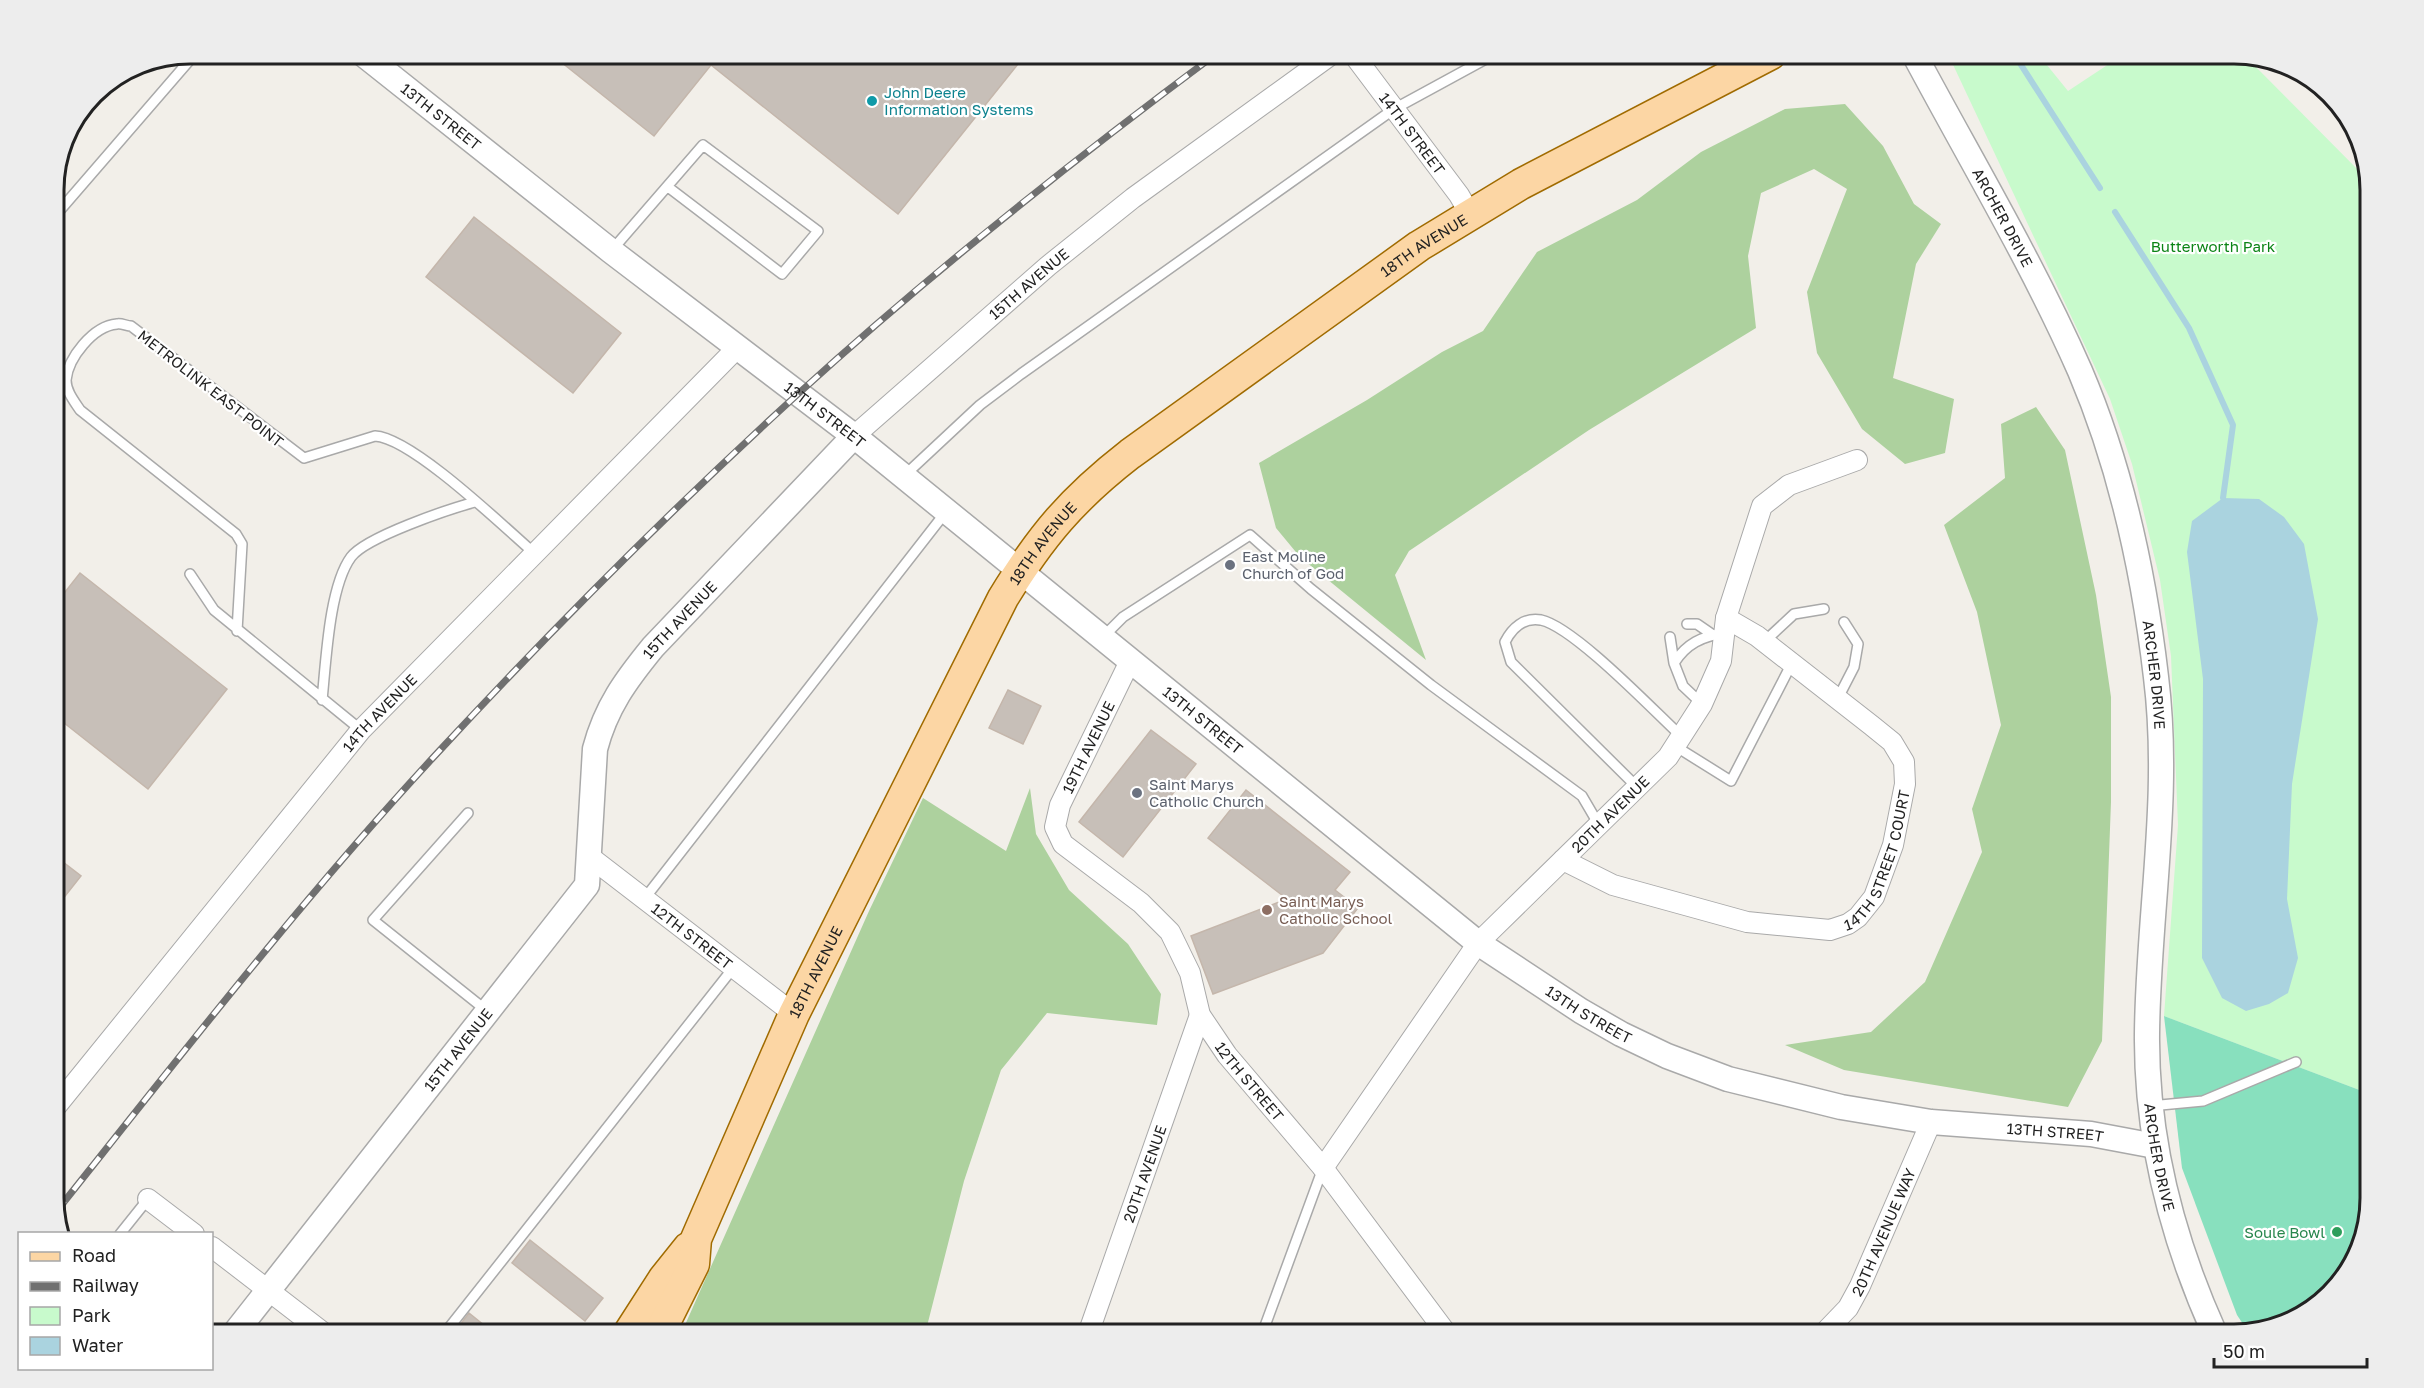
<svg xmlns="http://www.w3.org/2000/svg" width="2424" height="1388" font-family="'Golos Text',sans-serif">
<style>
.forest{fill:#add19e}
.park{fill:#c8facc}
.pitch{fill:#88e0be}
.water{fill:#aad3df}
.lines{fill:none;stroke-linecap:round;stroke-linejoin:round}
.stream{stroke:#aad3df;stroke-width:6}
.building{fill:#c7bfb8;stroke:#c4b6ab;stroke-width:1.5}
.service-casing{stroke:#a9a9a9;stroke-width:12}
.minor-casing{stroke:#a9a9a9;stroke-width:22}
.tertiary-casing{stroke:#a9a9a9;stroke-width:27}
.primary-casing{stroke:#a06b00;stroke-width:33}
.service{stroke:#fff;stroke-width:9}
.minor{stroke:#fff;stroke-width:20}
.tertiary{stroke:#fff;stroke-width:24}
.primary{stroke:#fcd6a4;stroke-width:30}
.rail-casing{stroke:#707070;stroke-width:7}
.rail{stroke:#fff;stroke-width:4.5;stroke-dasharray:14;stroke-linecap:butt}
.culture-dot{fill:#0f9aa8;stroke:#fff;stroke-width:2}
.worship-dot{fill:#6b7280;stroke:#fff;stroke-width:2}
.education-dot{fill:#8d6e63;stroke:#fff;stroke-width:2}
.leisure-dot{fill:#2e9e5b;stroke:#fff;stroke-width:2}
.labels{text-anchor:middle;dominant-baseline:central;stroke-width:4.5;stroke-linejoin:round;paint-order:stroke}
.culture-label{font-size:15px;fill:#0d838f;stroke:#fff;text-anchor:start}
.street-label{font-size:15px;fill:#222;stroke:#fff}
.park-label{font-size:15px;fill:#0c8416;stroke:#fff}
.worship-label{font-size:15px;fill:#5b616d;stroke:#fff;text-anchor:start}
.education-label{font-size:15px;fill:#785e54;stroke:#fff;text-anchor:start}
.leisure-label{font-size:15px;fill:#27864d;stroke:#fff;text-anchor:end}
.rim{fill:none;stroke:#222;stroke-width:3}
</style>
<rect width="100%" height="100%" fill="#f2efe9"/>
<path class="forest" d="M 1845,104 L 1883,146 L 1914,204 L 1941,224 L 1916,264 L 1893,378 L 1954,399 L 1945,453 L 1905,464 L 1862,429 L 1817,353 L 1807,292 L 1847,189 L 1814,169 L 1761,193 L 1748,256 L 1756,328 L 1589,430 L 1409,551 L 1395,575 L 1426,660 L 1300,557 L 1276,528 L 1259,463 L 1367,400 L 1442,352 L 1483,331 L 1537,252 L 1637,200 L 1701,152 L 1785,109 Z
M 2036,407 L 2065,450 L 2096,595 L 2111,697 L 2111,802 L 2102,1041 L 2068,1107 L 1844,1070 L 1785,1045 L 1871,1032 L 1925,982 L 1982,852 L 1972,809 L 2001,725 L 1977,612 L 1944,525 L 2005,478 L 2001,424 Z
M 1030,788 L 1036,834 L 1069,890 L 1128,944 L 1161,994 L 1157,1025 L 1047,1013 L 1001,1070 L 964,1181 L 925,1334 L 681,1334 L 869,911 L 923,798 L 1006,851 Z"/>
<path class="park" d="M 1948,54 L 2038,54 L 2068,91 L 2124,54 L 2234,54 L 2247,58 L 2370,182 L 2370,1094 L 2164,1016 L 2178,825 L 2171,656 L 2160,580 L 2132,464 L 2110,399 Z"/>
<path class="pitch" d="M 2164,1016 L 2370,1094 L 2370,1198 L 2352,1265 L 2302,1316 L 2247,1330 L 2237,1315 L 2182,1168 Z"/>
<path class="water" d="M 2223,498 L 2259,499 L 2284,517 L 2304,544 L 2318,619 L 2292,784 L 2287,899 L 2298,958 L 2288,993 L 2269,1004 L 2246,1011 L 2222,998 L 2202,958 L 2203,679 L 2187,552 L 2192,521 Z"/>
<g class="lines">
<path class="stream" d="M 2014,54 L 2100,188
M 2115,212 L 2189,328 L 2233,425 L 2223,498"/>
</g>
<path class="building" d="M 551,54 L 1026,54 L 898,214 L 711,65 L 654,136 Z
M 474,217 L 621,333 L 573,393 L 426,277 Z
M 80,573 L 227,689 L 148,789 L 54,715 L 54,606 Z
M 1008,690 L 1041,706 L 1023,744 L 989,728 Z
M 1151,730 L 1196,764 L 1123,857 L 1079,822 Z
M 1246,790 L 1350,872 L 1335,890 L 1358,908 L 1323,953 L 1213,994 L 1191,936 L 1287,899 L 1208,838 Z
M 54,855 L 81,876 L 54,910 Z
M 530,1240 L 603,1298 L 585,1321 L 512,1263 Z
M 469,1313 L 495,1334 L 453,1334 Z"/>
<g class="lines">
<defs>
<path id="service" d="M 61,209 L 195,54
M 612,250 L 703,145 L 818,231 L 782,274 L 668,187
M 905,475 L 980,405 L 1021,374 L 1394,109 L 1495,54
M 190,574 L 214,610 L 361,730
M 1687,624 L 1697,624 L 1713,635
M 237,631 L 242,544 L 236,534 L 80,410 C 74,401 66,391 66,380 C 68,358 93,326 117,324 C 121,323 127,326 131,326 L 304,458 L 375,436 C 412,438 503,526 534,553
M 1103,637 L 1123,617 L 1250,535 L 1311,589 L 1431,685 L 1582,796 L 1599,825
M 1670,637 L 1674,663
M 1765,641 L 1794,614 L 1824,609
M 1838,698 L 1854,667 L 1858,644 L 1844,622
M 322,700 C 326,662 329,587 351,557 C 366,537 449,509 475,502
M 1702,704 L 1683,686 L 1674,663 C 1686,644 1702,636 1725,633
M 1675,746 L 1731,781 L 1792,663
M 1637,787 L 1511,662 L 1505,642 C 1512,628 1524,617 1541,620 C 1574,627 1654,711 1682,737
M 468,813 L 373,920 L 487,1011
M 645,898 L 945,513
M 2150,1106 L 2203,1101 L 2296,1062
M 120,1234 L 148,1199
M 444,1334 L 734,967
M 1262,1334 L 1323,1168"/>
<g id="minor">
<path id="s1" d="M 1353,54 L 1459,195 L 1470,214"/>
<path id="s2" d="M 854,436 L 1048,266 L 1133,198 L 1332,54"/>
<path id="s3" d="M 1130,661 L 1060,805 L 1055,827 L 1063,844 L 1141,903 L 1170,932 L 1190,973 L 1200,1015 L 1227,1055 L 1323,1168 L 1447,1334"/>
<path id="s4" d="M 590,857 L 794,1014"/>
<path id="s5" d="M 1563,860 L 1613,885 L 1747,922 L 1830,930 L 1848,924 L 1858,917 L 1874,897 L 1893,845 L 1905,784 L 1904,762 L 1892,742 L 1871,725 L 1757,636 L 1726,618"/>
<path id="s6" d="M 54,1109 L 361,730 L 738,347"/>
<path id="s7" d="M 1323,1168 L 1478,943 L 1668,757 L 1702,704 L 1721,661 L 1726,618 L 1762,506 L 1789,485 L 1857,460"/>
<path d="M 148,1199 L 194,1234"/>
<path d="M 212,1247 L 325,1334"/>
<path id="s8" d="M 1088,1334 L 1200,1015"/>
<path id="s9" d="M 1823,1334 L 1848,1308 L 1860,1286 L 1931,1122"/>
</g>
<g id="tertiary">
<path id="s10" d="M 363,54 L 611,251 L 854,436 L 1478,943 L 1581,1011 L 1621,1034 L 1667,1056 L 1728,1079 L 1841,1107 L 1931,1122 L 2091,1134 L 2155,1146"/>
<path id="s11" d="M 1914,54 C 1970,159 2032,262 2080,371 C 2121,467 2144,574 2156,677 C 2171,797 2148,915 2147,1034 C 2146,1139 2172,1239 2215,1334"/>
<path id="s12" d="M 234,1334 L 587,885 L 595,749 C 606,707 626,680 653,647 L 854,436"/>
</g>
<g id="primary">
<path d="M 628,1334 L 664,1278 L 688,1248"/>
<path id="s13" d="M 659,1334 L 694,1264 L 696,1239 L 794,1014 L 1003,598 C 1041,536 1072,499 1130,454 L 1419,246 L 1521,184 L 1771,54"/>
</g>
</defs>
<use href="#service" class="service-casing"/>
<use href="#minor" class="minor-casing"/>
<use href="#tertiary" class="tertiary-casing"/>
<use href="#primary" class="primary-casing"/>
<use href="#service" class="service"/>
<use href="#minor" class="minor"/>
<use href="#tertiary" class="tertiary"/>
<use href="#primary" class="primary"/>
<defs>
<path id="rail" d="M 56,1212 C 181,1055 305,895 442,748 C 556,625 675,506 799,393 C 932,272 1072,161 1216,54"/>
</defs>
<use href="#rail" class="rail-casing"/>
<use href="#rail" class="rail"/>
</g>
<circle class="culture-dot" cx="872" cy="101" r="6"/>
<g class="worship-dot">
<circle cx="1230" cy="565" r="6"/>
<circle cx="1137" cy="793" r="6"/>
</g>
<circle class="education-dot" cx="1267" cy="910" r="6"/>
<circle class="leisure-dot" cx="2337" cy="1232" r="6"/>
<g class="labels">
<g class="culture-label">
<text x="884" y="92">John Deere<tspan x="884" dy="17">Information Systems</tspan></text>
</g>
<g class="street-label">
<text stroke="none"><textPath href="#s10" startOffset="100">13TH STREET</textPath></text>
<text stroke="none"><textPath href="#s1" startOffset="99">14TH STREET</textPath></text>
<text stroke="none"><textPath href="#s11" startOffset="186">ARCHER DRIVE</textPath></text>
<text stroke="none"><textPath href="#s13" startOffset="1368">18TH AVENUE</textPath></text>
<text stroke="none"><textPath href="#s2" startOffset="232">15TH AVENUE</textPath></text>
<text transform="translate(211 388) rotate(38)">METROLINK EAST POINT</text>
<text stroke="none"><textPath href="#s10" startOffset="586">13TH STREET</textPath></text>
<text stroke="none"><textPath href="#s13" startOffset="882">18TH AVENUE</textPath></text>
<text stroke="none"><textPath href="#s12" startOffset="864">15TH AVENUE</textPath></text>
<text stroke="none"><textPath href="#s11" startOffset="672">ARCHER DRIVE</textPath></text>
<text stroke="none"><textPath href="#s6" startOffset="513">14TH AVENUE</textPath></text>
<text stroke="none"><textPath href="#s10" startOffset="1072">13TH STREET</textPath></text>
<text transform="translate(1088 747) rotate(-64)">19TH AVENUE</text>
<text stroke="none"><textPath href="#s7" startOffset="458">20TH AVENUE</textPath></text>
<text stroke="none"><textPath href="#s5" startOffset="370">14TH STREET COURT</textPath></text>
<text stroke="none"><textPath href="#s4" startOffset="129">12TH STREET</textPath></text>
<text stroke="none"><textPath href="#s13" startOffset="396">18TH AVENUE</textPath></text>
<text stroke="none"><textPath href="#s10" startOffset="1558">13TH STREET</textPath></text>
<text stroke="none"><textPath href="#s12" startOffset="362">15TH AVENUE</textPath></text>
<text stroke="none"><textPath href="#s3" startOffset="512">12TH STREET</textPath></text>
<text stroke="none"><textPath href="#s10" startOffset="2044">13TH STREET</textPath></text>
<text stroke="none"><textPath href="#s11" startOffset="1156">ARCHER DRIVE</textPath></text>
<text stroke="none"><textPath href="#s8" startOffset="170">20TH AVENUE</textPath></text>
<text stroke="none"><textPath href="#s9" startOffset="120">20TH AVENUE WAY</textPath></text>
</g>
<g class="park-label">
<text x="2213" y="246">Butterworth Park</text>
</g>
<g class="worship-label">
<text x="1242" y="556">East Moline<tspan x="1242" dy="17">Church of God</tspan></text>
<text x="1149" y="784">Saint Marys<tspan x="1149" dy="17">Catholic Church</tspan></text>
</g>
<g class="education-label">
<text x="1279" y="901">Saint Marys<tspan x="1279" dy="17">Catholic School</tspan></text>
</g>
<g class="leisure-label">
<text x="2325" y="1232">Soule Bowl</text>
</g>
</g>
<path d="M0 0H2424V1388H0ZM190 64H2234A126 126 0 0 1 2360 190V1198A126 126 0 0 1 2234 1324H190A126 126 0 0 1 64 1198V190A126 126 0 0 1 190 64Z" fill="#ededed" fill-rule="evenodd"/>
<path class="rim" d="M190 64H2234A126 126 0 0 1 2360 190V1198A126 126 0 0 1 2234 1324H190A126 126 0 0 1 64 1198V190A126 126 0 0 1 190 64Z"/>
<rect x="18" y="1232" width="195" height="138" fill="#ffffff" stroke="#a7a7a7" stroke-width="1.5"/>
<rect x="30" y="1252" width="30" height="9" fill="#fcd6a4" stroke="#a7a7a7" stroke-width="1.5"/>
<text x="72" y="1262" font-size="18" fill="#222222">Road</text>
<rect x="30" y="1282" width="30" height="9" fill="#707070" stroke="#a7a7a7" stroke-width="1.5"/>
<text x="72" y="1292" font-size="18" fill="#222222">Railway</text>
<rect x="30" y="1307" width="30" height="18" fill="#c8facc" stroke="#a7a7a7" stroke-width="1.5"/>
<text x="72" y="1322" font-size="18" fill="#222222">Park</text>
<rect x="30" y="1337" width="30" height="18" fill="#aad3df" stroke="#a7a7a7" stroke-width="1.5"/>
<text x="72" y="1352" font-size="18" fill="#222222">Water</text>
<path d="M2214 1358v9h153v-9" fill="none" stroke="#222222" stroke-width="3"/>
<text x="2223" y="1358" font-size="18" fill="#222222" stroke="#ffffff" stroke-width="4.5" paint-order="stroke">50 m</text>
</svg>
